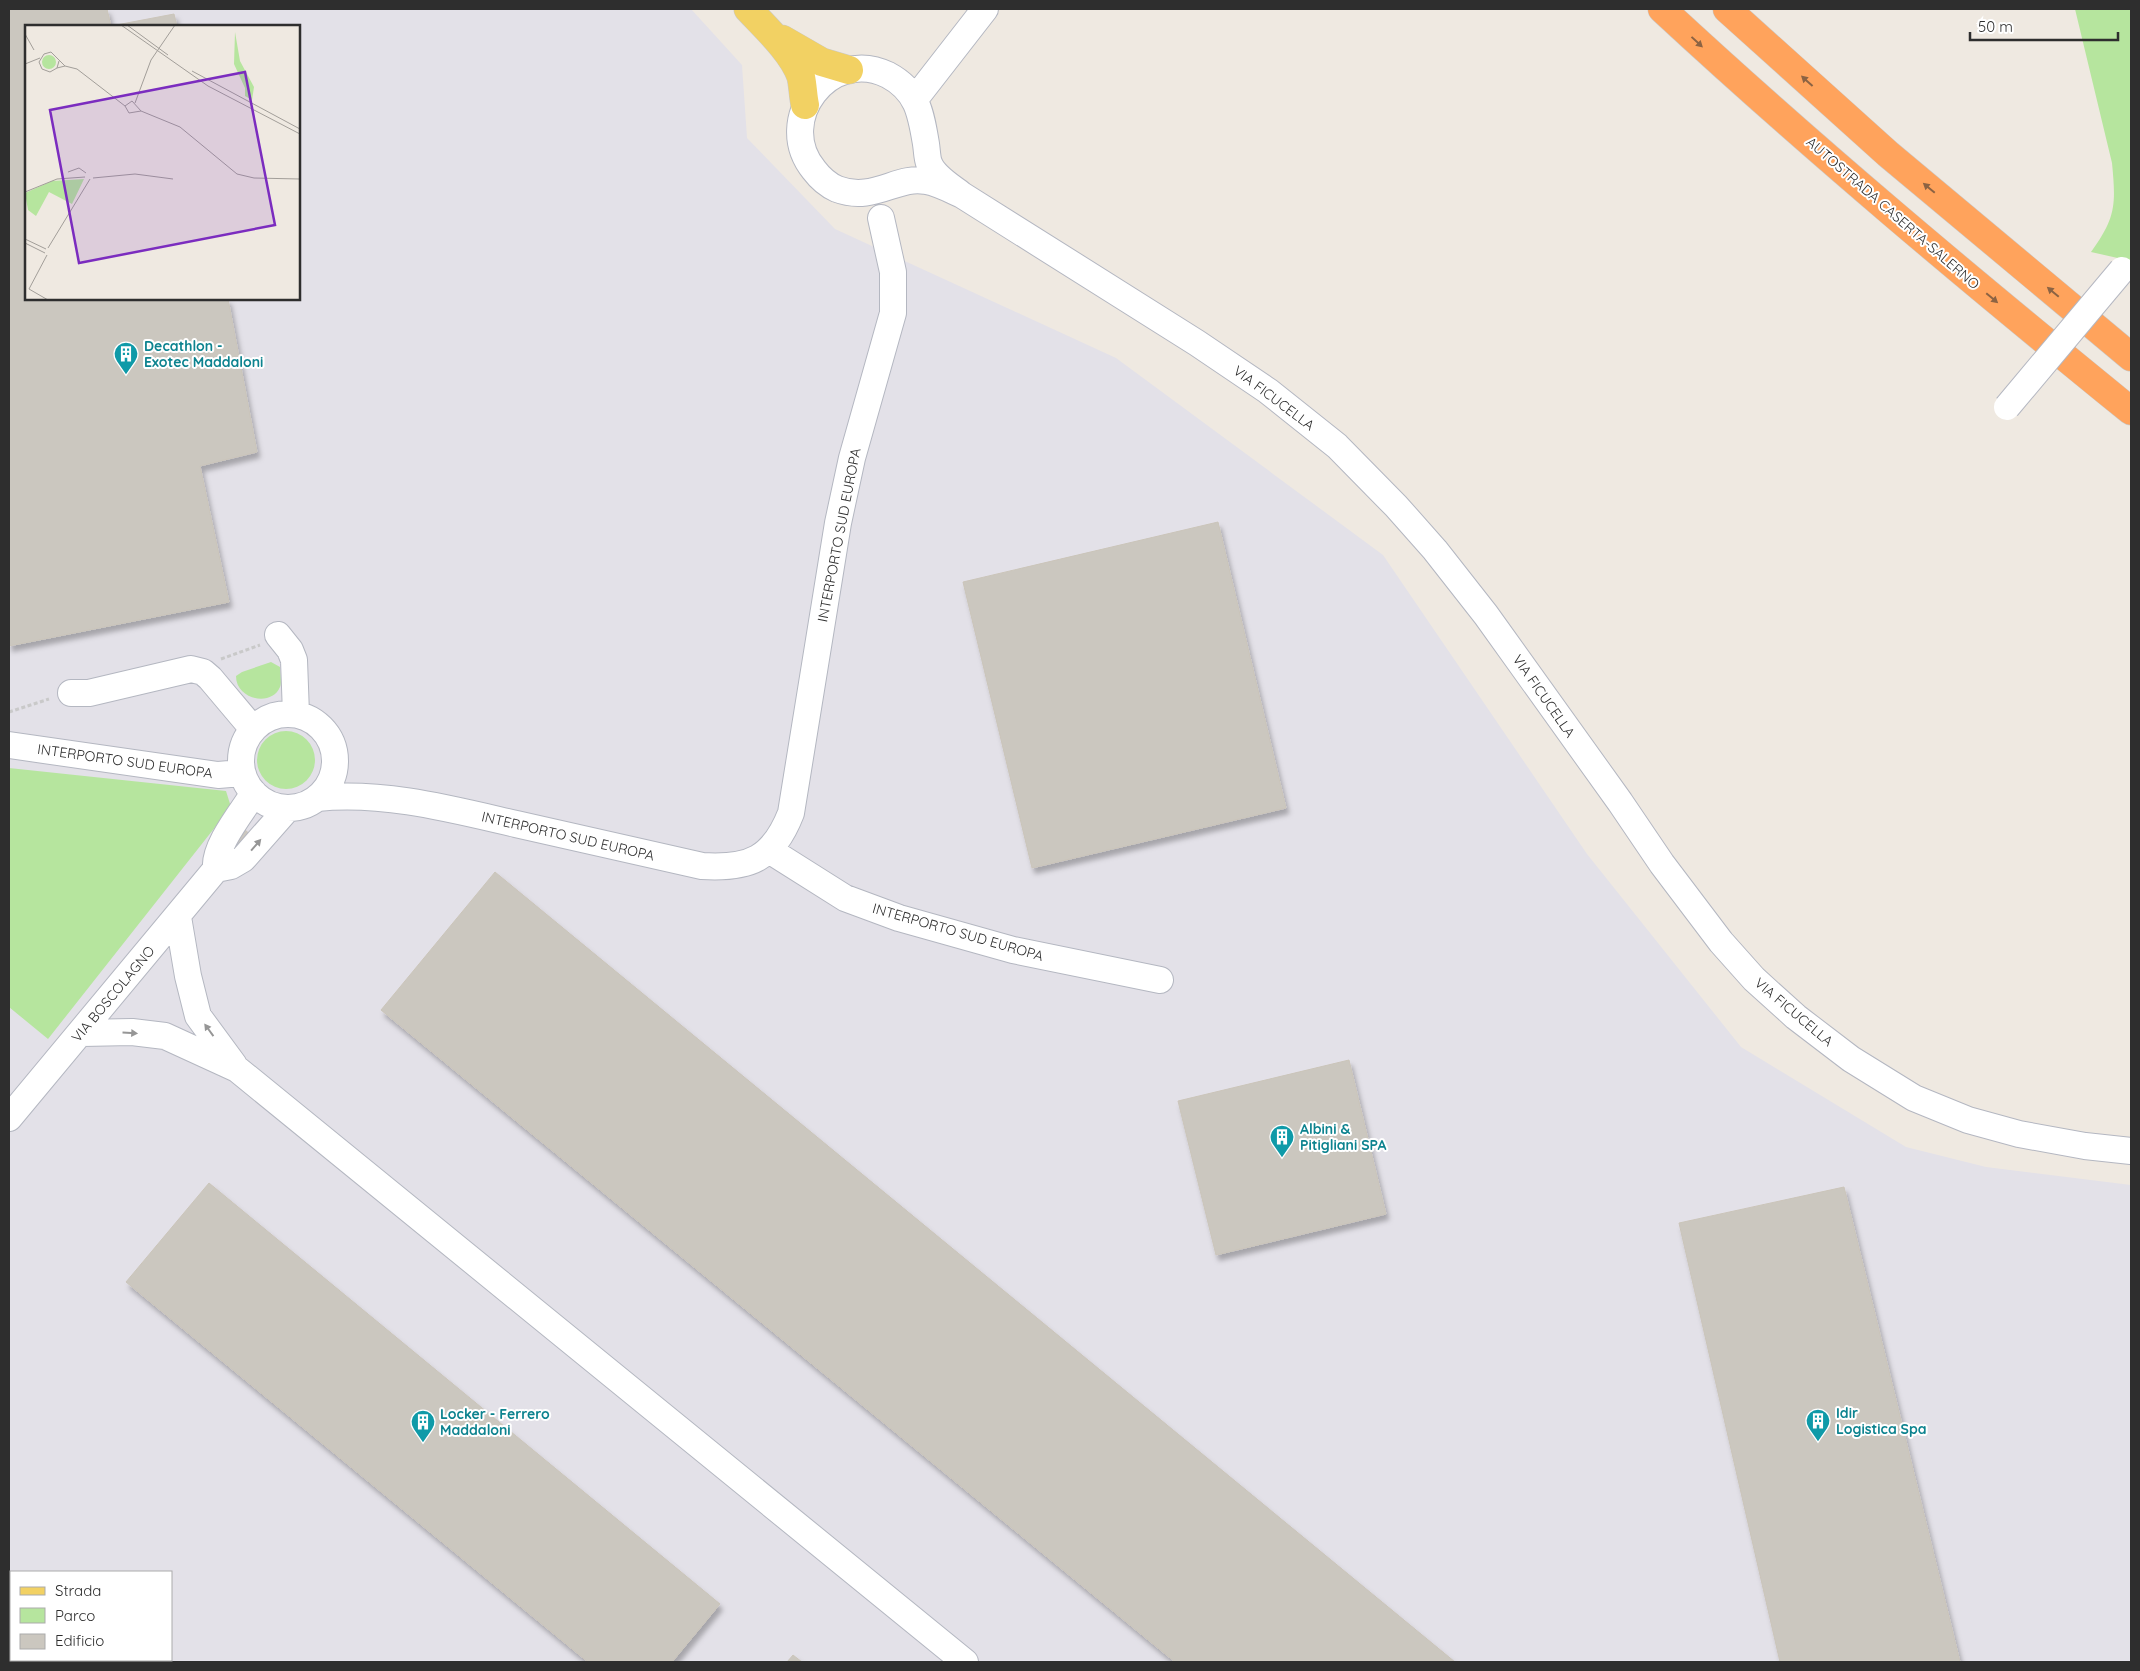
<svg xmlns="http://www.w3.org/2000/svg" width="2140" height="1671" font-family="Quicksand,sans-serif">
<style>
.industrial{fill:#e3e1e8;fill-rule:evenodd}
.green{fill:#b6e59e}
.building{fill:#cbc7bf;stroke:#cbc5ba;filter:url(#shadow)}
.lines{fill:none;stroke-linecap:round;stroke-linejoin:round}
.minor-casing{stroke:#b4b7c1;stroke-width:28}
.major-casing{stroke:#c9c9c9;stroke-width:29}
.highway-casing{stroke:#c9c9c9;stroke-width:29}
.path{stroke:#c9c9c9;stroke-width:3;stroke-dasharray:4 2.5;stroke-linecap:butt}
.minor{stroke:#fff;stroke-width:26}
.major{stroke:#f2d163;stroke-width:28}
.highway{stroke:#ffa35c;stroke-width:28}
.minor-bridge-casing{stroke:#b4b7c1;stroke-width:28;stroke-linecap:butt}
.minor-bridge{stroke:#fff;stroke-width:26}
.oneway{fill:#8c6343}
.oneway2{fill:#969696}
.labels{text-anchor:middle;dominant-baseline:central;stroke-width:4;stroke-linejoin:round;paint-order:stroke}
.street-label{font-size:14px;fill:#2e2e2e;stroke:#fff}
.culture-label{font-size:14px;font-weight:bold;fill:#0d838f;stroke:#fff;text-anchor:start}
.inset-road{fill:none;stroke:#a29e99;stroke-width:1}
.view{fill:#7b2cbf;fill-opacity:0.15;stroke:#7b2cbf;stroke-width:2.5}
.inset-edge{fill:none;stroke:#2e2e2e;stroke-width:2.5}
</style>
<defs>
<filter id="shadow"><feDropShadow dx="3" dy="5.5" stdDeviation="2.5" flood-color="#0004"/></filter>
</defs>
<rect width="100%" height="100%" fill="#efe9e1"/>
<path class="industrial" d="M 9,9 L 691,9 L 742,65 L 747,138 L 835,229 L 1116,358 L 1383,555 L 1587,854 L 1741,1047 L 1906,1147 L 1986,1167 L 2131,1185 L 2131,1662 L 9,1662 ZM 26,26 L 299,26 L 299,299 L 26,299 ZM 11,1572 L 171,1572 L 171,1660 L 11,1660 Z"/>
<path class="green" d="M 2075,9 L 2131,9 L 2131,261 L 2091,252 C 2116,217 2116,205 2112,163 Z
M 271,662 L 280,667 C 280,673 282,682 280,687 C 272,707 236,700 236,676 L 242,672 Z
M257 760a29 29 0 1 1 58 0a29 29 0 1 1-58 0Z
M 9,768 L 226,791 L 231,807 L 48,1039 L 9,1007 Z"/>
<path class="building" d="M 9,9 L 107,9 L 111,26 L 174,14 L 177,26 L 26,26 L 26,299 L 228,299 L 257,452 L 200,466 L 229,602 L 9,646 Z
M 1218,522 L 1286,808 L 1032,868 L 963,582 Z
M 244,829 L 253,837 L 243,848 L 234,840 Z
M 495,872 L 1455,1662 L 1175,1662 L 381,1010 Z
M 1349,1060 L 1386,1214 L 1216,1255 L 1178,1101 Z
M 209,1183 L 720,1604 L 672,1662 L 588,1662 L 126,1282 Z
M 1844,1187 L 1960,1662 L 1780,1662 L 1679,1223 Z
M 793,1655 L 802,1662 L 787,1662 Z"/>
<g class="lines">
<defs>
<path id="minor" d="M 915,99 L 985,9
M 962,195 C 951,190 938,183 926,181 C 897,175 874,203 837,189 C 828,185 820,178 814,170 C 773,120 830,46 888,75 C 918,91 921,114 926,144 C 927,150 927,158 929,163 C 934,177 951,186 962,195 L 1197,343 L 1268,391 L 1337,446 L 1396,506 L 1435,550 L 1486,615 L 1620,802 L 1662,864 L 1721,942 L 1754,979 L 1796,1017 L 1851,1059 L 1914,1098 L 1968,1120 L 2019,1134 L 2085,1146 L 2131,1151
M 278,635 L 290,650 L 294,660 L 296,714
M 71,693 L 89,693 L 191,669 L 203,672 L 210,678 L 253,729
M241 761a47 47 0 1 1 94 0a47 47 0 1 1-94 0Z
M 9,745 L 218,775 L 242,773
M 317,798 C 383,791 451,809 516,824 C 578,838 640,852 702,866 C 750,869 773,859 791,813 L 838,523 L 852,458 L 893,313 L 893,272 L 881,218
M 769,850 L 845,898 L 899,918 L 1013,950 L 1160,980
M 216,869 C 213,847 242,812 254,793
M 178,917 L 188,976 L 198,1016 L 234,1065
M 82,1033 L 132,1032 L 165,1036 L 237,1069 L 965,1662
M 9,1118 L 216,869 L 231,866 L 243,859 L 288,808"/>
<path id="major" d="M 748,9 C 765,27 793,53 801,77 C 803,86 803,96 805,105
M 782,39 L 822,62 L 849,70"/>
<path id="highway" d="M 1662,9 C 1813,149 1971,281 2131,411
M 1727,9 L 1888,154 L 2131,357"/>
</defs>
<use href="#minor" class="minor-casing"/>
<use href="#major" class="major-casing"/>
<use href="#highway" class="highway-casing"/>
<path class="path" d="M 221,659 L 260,645
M 9,712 L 49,699"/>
<use href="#minor" class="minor"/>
<use href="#major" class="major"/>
<use href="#highway" class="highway"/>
<defs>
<path id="minor-bridge" d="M 2007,407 L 2122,270"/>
</defs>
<use href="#minor-bridge" class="minor-bridge-casing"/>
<use href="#minor-bridge" class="minor-bridge"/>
</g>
<defs><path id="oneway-solid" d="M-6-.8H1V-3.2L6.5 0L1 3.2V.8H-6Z" transform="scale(1.25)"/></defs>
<g class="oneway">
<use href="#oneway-solid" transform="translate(1697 42) rotate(43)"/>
<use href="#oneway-solid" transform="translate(1807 81) rotate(-138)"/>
<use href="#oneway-solid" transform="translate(1929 188) rotate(-140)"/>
<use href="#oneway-solid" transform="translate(2053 292) rotate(-140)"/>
<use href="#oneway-solid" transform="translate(1992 298) rotate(40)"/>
</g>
<g class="oneway2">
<use href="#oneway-solid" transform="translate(256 845) rotate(-49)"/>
<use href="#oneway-solid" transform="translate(209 1030) rotate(-126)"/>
<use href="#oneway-solid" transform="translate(130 1033) rotate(3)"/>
</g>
<defs>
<symbol id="building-pin" viewBox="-11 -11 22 30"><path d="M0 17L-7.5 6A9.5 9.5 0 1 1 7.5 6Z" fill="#0f9aa8" stroke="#fff"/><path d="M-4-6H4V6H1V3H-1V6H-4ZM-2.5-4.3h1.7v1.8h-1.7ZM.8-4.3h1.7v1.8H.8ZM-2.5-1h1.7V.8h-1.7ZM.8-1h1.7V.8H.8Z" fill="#fff"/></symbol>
</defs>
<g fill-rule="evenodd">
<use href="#building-pin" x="112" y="340" width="28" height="38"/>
<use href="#building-pin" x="1268" y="1123" width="28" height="38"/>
<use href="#building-pin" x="1804" y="1407" width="28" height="38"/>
<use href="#building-pin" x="409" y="1408" width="28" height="38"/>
</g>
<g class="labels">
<g class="street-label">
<text transform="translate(1893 213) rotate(41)">AUTOSTRADA CASERTA-SALERNO</text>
<text transform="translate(1274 398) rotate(37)">VIA FICUCELLA</text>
<text transform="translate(839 535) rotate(-79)">INTERPORTO SUD EUROPA</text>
<text transform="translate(1544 696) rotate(55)">VIA FICUCELLA</text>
<text transform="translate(125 761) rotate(8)">INTERPORTO SUD EUROPA</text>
<text transform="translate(568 836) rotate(13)">INTERPORTO SUD EUROPA</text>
<text transform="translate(958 932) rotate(16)">INTERPORTO SUD EUROPA</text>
<text transform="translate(113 994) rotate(-50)">VIA BOSCOLAGNO</text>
<text transform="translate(1794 1012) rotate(40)">VIA FICUCELLA</text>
</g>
<g class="culture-label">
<text x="144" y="346">Decathlon -<tspan x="144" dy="16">Exotec Maddaloni</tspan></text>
<text x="1300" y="1129">Albini &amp;<tspan x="1300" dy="16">Pitigliani SPA</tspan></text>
<text x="1836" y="1413">Idir<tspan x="1836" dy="16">Logistica Spa</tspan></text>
<text x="440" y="1414">Locker - Ferrero<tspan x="440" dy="16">Maddaloni</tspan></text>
</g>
</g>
<g transform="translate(25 25)">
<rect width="275" height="275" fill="#efe9e1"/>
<path d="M 210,7 L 215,36 L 229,62 L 227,75 L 220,71 L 220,63 L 209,39 ZM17 37a7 7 0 1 1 14 0a7 7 0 1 1-14 0ZM 59,154 L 47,179 L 24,167 L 11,191 L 3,185 L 0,168 L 27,156 Z" fill="#b6e59e"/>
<path class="inset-road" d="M 96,0 L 183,61 L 275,109M 102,0 L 143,30M 0,9 L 9,25M 34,36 L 32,43 L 25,47 L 17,44 L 14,37 L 19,29 L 26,27 L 40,41M 0,39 L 15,33M 32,43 L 40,41 L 52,44 L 100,81M 167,46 L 275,104M 110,78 L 126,35 L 150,0M 116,86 L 107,76 L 100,81 L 104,88 L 116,86 L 155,102 L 212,149 L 229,153 L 275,154M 43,147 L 54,143 L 61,148M 68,153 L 110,149 L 148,154M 0,167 L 32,154 L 60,152M 0,214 L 21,224M 0,218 L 20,228M 23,223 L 65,154M 22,230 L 4,264 L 23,275"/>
<path class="view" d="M 220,47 L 250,200 L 54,238 L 25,85 Z"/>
<rect width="275" height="275" class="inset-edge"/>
</g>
<rect width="2140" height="1671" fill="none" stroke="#2e2e2e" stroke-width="20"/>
<rect x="10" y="1571" width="162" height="90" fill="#ffffff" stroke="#ababab"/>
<rect x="20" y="1587" width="25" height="8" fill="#f2d163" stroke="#ababab"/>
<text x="55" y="1596" font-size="15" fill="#2e2e2e">Strada</text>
<rect x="20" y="1608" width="25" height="15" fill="#b6e59e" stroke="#ababab"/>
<text x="55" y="1621" font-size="15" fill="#2e2e2e">Parco</text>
<rect x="20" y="1634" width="25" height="15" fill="#cbc7bf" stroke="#ababab"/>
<text x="55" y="1646" font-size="15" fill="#2e2e2e">Edificio</text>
<path d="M1970 32v8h148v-8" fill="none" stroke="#2e2e2e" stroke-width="2.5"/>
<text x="1978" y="32" font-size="15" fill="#2e2e2e" stroke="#ffffff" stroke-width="4" paint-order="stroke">50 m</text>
</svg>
